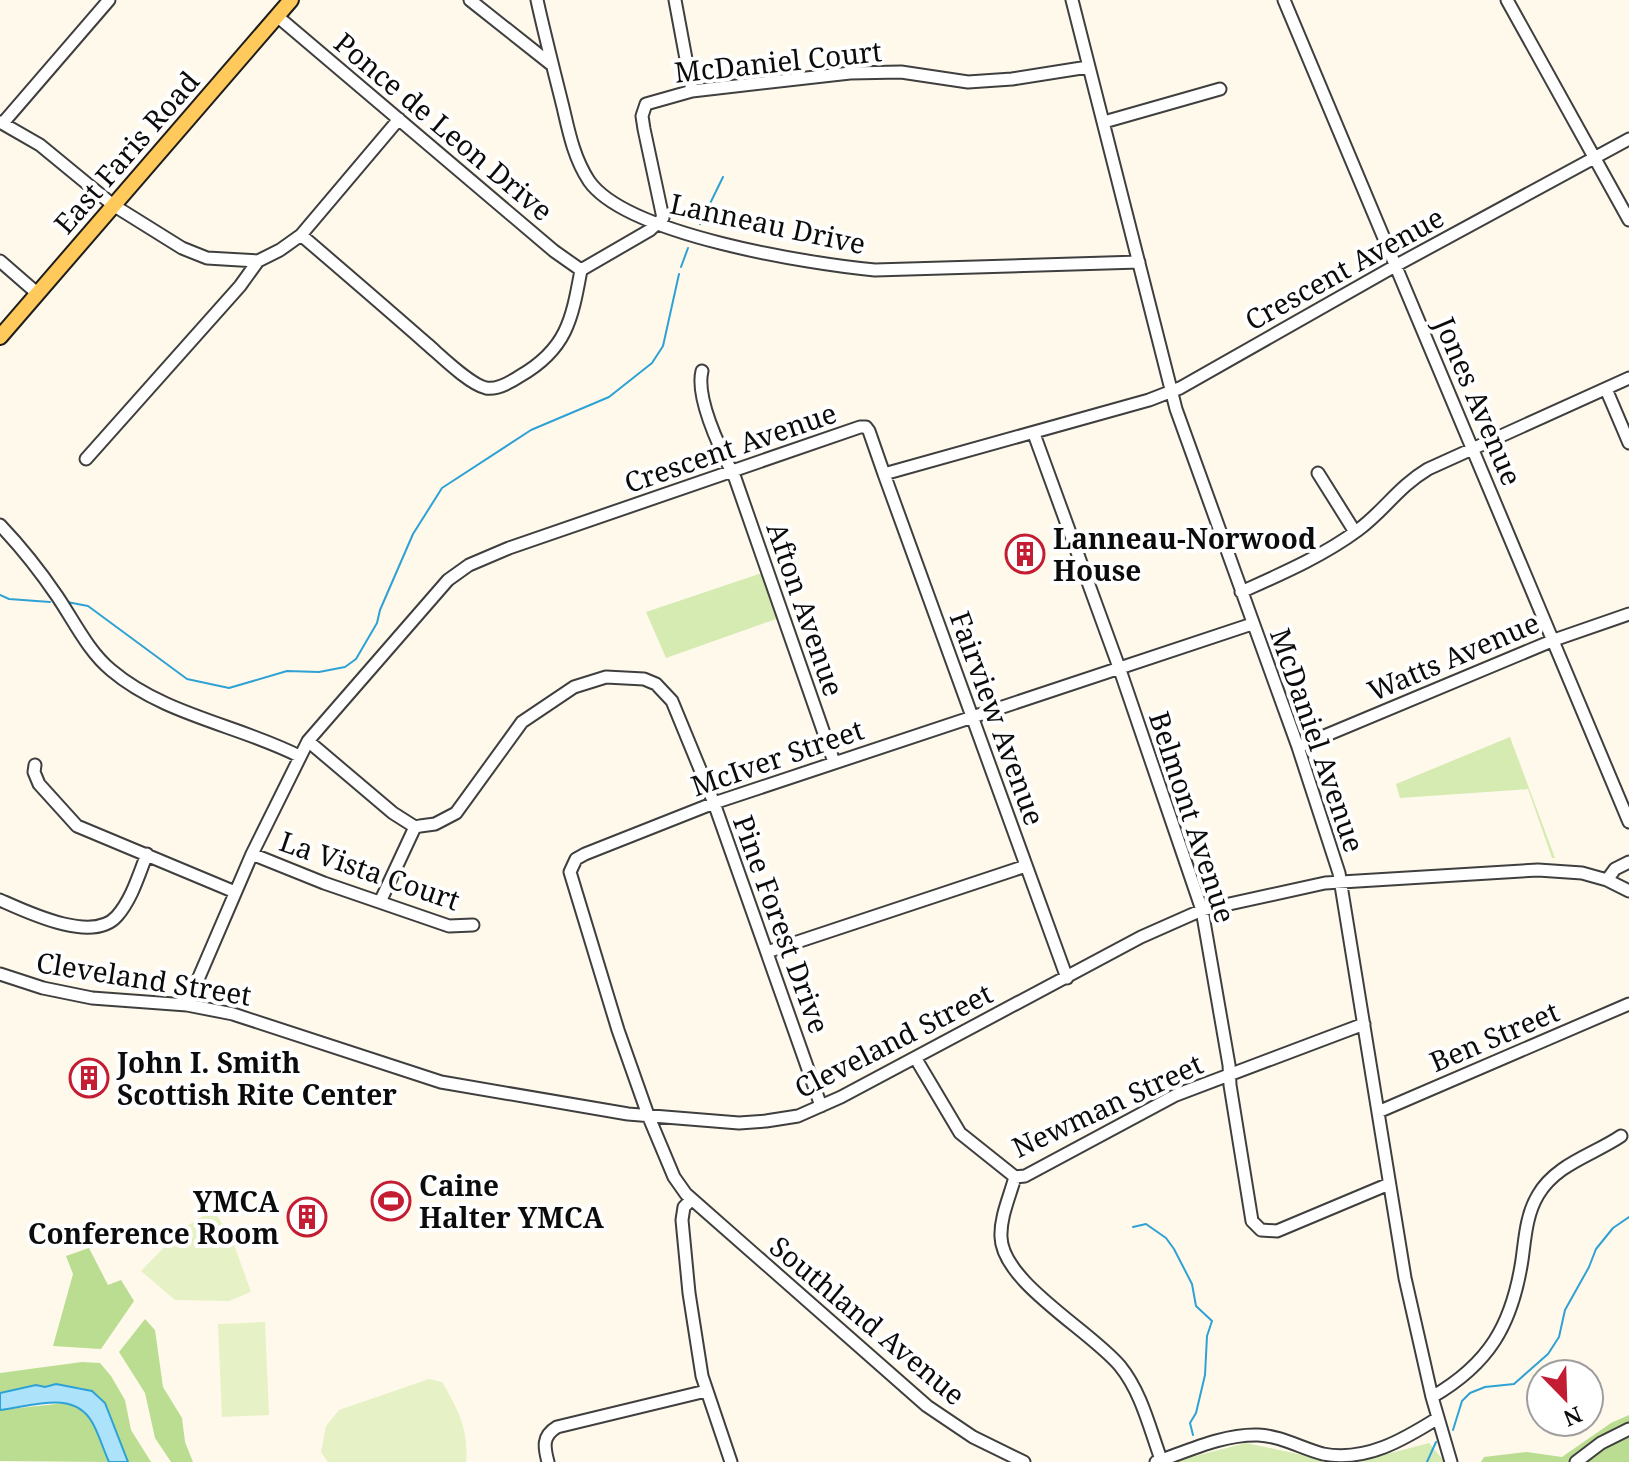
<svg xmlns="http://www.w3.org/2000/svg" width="1629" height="1462" font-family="'Noto Serif',serif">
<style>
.green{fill:#d5ebb2}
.forest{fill:#badd91}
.pitch{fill:#e6f2c5}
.water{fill:#ace3fa;stroke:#2ea1d5;stroke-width:2}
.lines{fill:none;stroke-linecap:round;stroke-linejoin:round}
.stream{stroke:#2ea1d5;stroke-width:2}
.minor-casing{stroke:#3f3f3f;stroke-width:15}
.major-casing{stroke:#1d1d1d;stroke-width:18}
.minor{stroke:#fff;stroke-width:11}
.major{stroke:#ffc95b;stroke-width:14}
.labels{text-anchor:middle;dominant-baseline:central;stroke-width:8;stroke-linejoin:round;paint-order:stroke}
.street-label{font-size:28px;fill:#0c0c0c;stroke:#fff}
.poi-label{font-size:28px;font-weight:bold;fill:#0c0c0c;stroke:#fff;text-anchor:start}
</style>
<rect width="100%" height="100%" fill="#fff9eb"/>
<path class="green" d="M 762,573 L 779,618 L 666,658 L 646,612 Z
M 1510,737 L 1555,858 L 1552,858 L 1528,789 L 1400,798 L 1396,784 Z
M 1246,1443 L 1335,1462 L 1172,1462 Z
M 1429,1443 L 1445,1462 L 1357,1462 Z"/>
<path class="forest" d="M 89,1248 L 108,1285 L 121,1280 L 134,1301 L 101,1349 L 53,1346 L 73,1274 L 66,1256 Z
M 145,1319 L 155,1330 L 163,1387 L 182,1418 L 185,1442 L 193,1462 L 171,1462 L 155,1438 L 145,1393 L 119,1352 Z
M 82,1362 L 100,1363 L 111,1376 L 125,1400 L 131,1430 L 151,1462 L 128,1462 L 115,1429 L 83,1388 C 53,1384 30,1387 0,1393 L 0,1373 Z
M 66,1403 L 79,1405 L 92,1422 L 109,1462 L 0,1461 L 0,1410 Z
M 1629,1415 L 1629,1462 L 1481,1462 L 1484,1457 L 1527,1452 L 1562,1457 L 1611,1423 Z"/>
<path class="pitch" d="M 213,1210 L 231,1236 L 251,1292 L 229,1301 L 175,1300 L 141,1271 L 182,1229 Z
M 265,1322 L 269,1415 L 222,1417 L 218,1324 Z
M 429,1379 L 442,1382 C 458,1409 469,1430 466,1462 L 328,1462 L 321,1452 L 326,1426 L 339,1410 Z"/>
<path class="water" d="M 56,1384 L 92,1391 L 105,1403 L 128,1462 L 109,1462 C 103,1449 99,1434 92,1422 C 73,1389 31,1407 0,1410 L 0,1393 L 36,1385 L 45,1387 Z"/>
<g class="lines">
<path class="stream" d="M 700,224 L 723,177
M 681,267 L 688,248
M 0,595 L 9,599 L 50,602
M 67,602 L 88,606 L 187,679 L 229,688 L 287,671 L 319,672 L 345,667 L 356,659 L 377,623 L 380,610 L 413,534 L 442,488 L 531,430 L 609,397 L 652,363 L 663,346 L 679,274
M 1133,1227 L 1146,1224 L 1166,1238 L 1174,1249 L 1192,1284 L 1196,1306 L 1212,1321 L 1207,1336 L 1205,1375 L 1196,1413 L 1190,1423 L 1193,1435
M 1453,1430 L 1462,1401 L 1470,1393 L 1485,1387 L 1514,1384 L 1548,1354 L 1559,1337 L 1565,1310 L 1589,1267 L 1596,1249 L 1613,1228 L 1629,1217
M 1427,1462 L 1436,1442"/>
<defs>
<path id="minor" d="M 470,0 L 552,65
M 537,0 C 545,36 554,71 563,107 C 569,133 574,158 589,181 C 627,235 810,264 875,270 L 1139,262
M 675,0 L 692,91
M 1072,0 L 1176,409 L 1298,747 L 1339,873 L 1405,1278 L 1432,1397 L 1451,1462
M 1284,0 L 1629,822
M 1507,0 L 1629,220
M 277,16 L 554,251 L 581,270
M 0,122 L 40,145 L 113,205 L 182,248 L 207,258 L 258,261 L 280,250 L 301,235 L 399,119
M 1104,122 L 1220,89
M 3,123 L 109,0
M 301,235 C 343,271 385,307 427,344 C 440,355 469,384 486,388 C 497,390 511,382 520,376 C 567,349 572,319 581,270 L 650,230 L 663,218 L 644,129 L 642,116 L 646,104 L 692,91 L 850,73 L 901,72 L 968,82 L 1012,79 L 1088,67
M 0,261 L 38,294
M 702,371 C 695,399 722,453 735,478 L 834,762
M 1606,389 L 1629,443
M 1034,434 L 1120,670 L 1202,910 L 1229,1065 L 1230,1085 L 1252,1221 L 1261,1230 L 1277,1231 L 1389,1184
M 86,459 L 240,286 L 258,261
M 1318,473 L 1355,532
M 884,474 L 1067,978
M 0,525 C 21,547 40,571 57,596 C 74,621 88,651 111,670 C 164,715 238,725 299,756
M 1241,592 C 1281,574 1323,556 1358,530 C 1384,511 1398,487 1428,469 L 1629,378
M 308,741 L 393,813 L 415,827 L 420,826 L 435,824 L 456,813 L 522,722 L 574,687 L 606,677 L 644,679 L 656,684 L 672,701 L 714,803 L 821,1106
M 1298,747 L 1554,640 L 1629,614
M 35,765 L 34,772 L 39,784 L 77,826 L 235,892
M 252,854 L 324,883 L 449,926 L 473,925
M 1607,880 L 1615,869 L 1629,862
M 0,900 C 27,912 93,944 117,916 C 132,899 139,874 147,854
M 380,902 L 415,827
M 767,952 L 1026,866
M 0,974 L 43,988 L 92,998 L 187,1005 L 233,1014 L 441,1082 L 628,1114 L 739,1123 L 766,1121 L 798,1116 L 841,1097 L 1141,937 L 1202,910 L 1325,883 L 1538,870 L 1582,873 L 1607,880 L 1629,891
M 187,1005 L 252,854 L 308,741 L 448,580 L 469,565 L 509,548 L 860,427 L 866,427 L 869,431 L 884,474 L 1149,400 L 1180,388 L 1395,266 L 1629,139
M 916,1059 L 960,1133 L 1015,1177 L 1025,1176 L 1176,1095 L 1364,1024
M 1378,1112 L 1629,1004
M 1015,1177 C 1010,1196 1000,1217 1001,1237 C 1002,1282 1091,1331 1120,1366 C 1142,1393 1150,1430 1162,1462
M 691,1200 L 684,1207 L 682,1220 L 689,1293 L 702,1376 L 731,1462
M 1432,1397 C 1489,1364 1512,1325 1522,1260 C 1525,1239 1526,1215 1538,1195 C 1556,1164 1593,1155 1621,1136
M 548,1462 C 544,1447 542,1436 557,1427 L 706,1391
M 1024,1462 L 973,1437 L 927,1406 L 686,1194 L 674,1177 L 648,1115 L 618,1030 L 570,872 L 576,859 L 585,854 L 714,803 L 1252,624
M 1156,1462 C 1188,1451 1223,1434 1258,1435 C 1281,1436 1301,1448 1323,1454 C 1366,1462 1403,1440 1438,1418
M 1576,1462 L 1601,1443 L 1629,1429"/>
<path id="major" d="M 0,337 L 291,0"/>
</defs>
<use href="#minor" class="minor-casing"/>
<use href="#major" class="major-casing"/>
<use href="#minor" class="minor"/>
<use href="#major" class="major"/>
</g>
<defs>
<symbol id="building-ring" viewBox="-11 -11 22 22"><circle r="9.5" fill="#fff" stroke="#c41c32" stroke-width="1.5"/><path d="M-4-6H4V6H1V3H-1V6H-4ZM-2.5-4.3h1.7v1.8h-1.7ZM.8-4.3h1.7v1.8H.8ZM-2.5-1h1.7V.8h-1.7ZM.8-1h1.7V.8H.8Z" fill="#c41c32"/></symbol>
<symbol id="stadium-ring" viewBox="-11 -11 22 22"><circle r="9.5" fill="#fff" stroke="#c41c32" stroke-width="1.5"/><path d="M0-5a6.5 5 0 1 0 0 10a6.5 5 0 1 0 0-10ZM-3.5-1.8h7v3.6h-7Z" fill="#c41c32"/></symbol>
</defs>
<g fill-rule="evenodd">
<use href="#building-ring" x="1003" y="532" width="44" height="44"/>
<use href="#building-ring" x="67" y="1056" width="44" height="44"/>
<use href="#stadium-ring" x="369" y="1179" width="44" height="44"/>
<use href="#building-ring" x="285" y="1195" width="44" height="44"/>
</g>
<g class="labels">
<g class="street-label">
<text transform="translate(778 61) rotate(-6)">McDaniel Court</text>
<text transform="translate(444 126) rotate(40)">Ponce de Leon Drive</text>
<text transform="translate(126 152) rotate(-49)">East Faris Road</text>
<text transform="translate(768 223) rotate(12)">Lanneau Drive</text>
<text transform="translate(1344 268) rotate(-29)">Crescent Avenue</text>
<text transform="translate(1479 401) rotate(67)">Jones Avenue</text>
<text transform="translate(730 447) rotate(-19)">Crescent Avenue</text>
<text transform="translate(806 609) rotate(71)">Afton Avenue</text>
<text transform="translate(1453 656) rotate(-23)">Watts Avenue</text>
<text transform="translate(998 718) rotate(70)">Fairview Avenue</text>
<text transform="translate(1318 740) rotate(71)">McDaniel Avenue</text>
<text transform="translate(777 757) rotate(-19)">McIver Street</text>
<text transform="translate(1193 817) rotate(72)">Belmont Avenue</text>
<text transform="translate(370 870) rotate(19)">La Vista Court</text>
<text transform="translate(782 924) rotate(70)">Pine Forest Drive</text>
<text transform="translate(144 978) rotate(9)">Cleveland Street</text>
<text transform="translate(1494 1036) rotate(-23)">Ben Street</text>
<text transform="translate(893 1040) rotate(-27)">Cleveland Street</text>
<text transform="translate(1107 1105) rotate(-25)">Newman Street</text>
<text transform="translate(868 1320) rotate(40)">Southland Avenue</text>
</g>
<g class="poi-label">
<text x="1053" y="538">Lanneau-Norwood<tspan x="1053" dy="32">House</tspan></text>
<text x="117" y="1062">John I. Smith<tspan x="117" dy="32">Scottish Rite Center</tspan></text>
<text x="419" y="1185">Caine<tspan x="419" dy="32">Halter YMCA</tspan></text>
<text x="279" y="1201" text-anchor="end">YMCA<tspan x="279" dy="32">Conference Room</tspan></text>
</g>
</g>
<g transform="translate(1565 1398) rotate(157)"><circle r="38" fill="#ffffff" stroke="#9e9e9e" stroke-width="2"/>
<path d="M0-6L14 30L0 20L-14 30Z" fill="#c41c32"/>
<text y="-12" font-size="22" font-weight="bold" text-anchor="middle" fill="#0c0c0c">N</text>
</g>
</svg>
